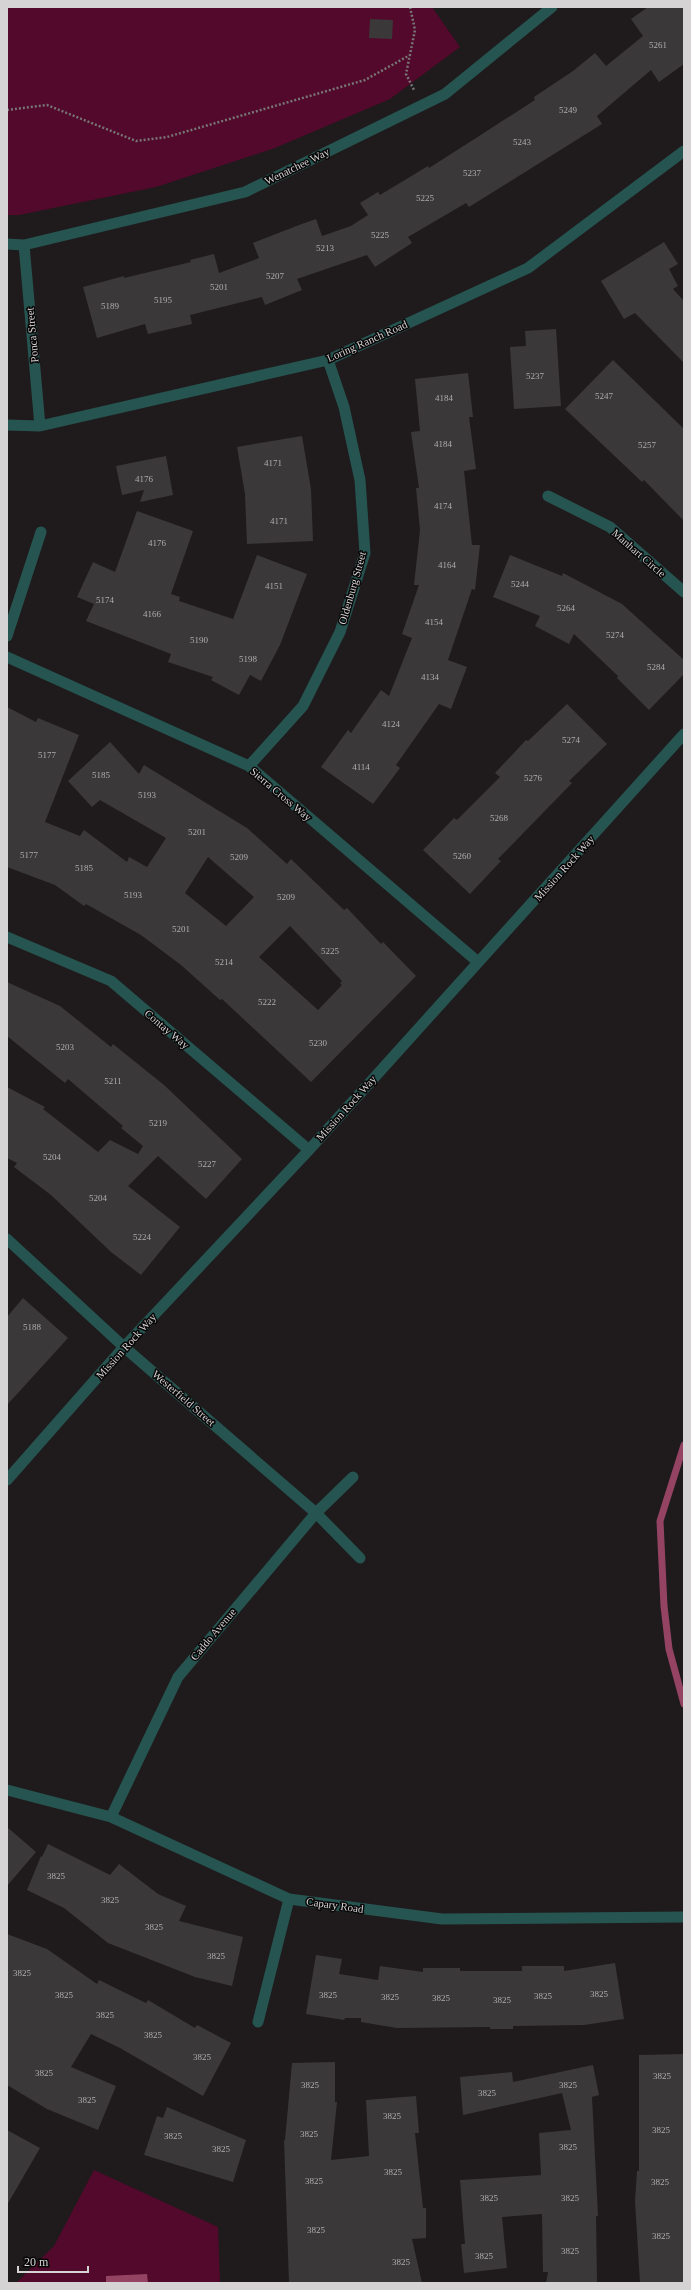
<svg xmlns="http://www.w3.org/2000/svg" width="691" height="2290" font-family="Georgia,serif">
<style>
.green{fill:#52092b}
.water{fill:#954362}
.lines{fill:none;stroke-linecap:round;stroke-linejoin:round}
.stream{stroke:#954362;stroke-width:7}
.building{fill:#3b3839;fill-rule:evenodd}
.path{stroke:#787576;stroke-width:2.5;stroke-dasharray:2 2;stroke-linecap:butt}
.service{stroke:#265450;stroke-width:11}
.minor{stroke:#265450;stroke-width:11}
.labels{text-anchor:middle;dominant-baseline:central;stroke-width:3;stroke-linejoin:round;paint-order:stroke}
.number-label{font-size:9px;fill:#aeacac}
.street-label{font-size:11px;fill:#d5d3d3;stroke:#080607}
</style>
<rect width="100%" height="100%" fill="#1f1b1c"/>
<path class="green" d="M 7,7 L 432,7 L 460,47 L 390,99 L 275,148 L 156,187 L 19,215 L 7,215 Z
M 94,2170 L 218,2227 L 220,2283 L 16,2283 L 54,2246 Z"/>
<path class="water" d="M 147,2274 L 148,2283 L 106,2283 L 106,2276 Z"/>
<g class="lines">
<path class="stream" d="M 684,1445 L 660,1521 L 664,1606 L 669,1649 L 684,1704"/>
</g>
<path class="building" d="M 648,7 L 684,7 L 684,64 L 659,82 L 651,70 L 597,116 L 602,124 L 469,207 L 466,203 L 408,237 L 412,243 L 375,267 L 367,255 L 297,279 L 302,290 L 265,305 L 262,297 L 190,315 L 192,324 L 148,334 L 145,324 L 97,338 L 83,287 L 124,276 L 124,278 L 191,262 L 190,260 L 214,254 L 219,273 L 259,258 L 253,243 L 299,225 L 316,219 L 322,236 L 351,226 L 368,215 L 360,203 L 378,192 L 380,195 L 428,166 L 429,168 L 476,138 L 535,100 L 534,97 L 573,71 L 595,53 L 606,66 L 643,36 L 631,19 Z
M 370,19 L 393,20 L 392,39 L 369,38 Z
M 664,242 L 678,264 L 669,269 L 678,286 L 673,289 L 684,301 L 684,363 L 635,313 L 624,319 L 601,281 Z
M 556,329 L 561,406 L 514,409 L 510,347 L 526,346 L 525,331 Z
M 613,360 L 684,429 L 684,521 L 644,480 L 642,482 L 565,409 Z
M 468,373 L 473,417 L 469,417 L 476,469 L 464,471 L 472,545 L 480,545 L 475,590 L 472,589 L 448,660 L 467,667 L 451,709 L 439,704 L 396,765 L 400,768 L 373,804 L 321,767 L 348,730 L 351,733 L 381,690 L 389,696 L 412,638 L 402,634 L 419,585 L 414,585 L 420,530 L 416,488 L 419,488 L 411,432 L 420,431 L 415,379 Z
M 302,436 L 311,489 L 313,541 L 247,544 L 245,494 L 237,447 Z
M 166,456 L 173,495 L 140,502 L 144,490 L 122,495 L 116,466 Z
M 137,511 L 193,531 L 171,594 L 180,597 L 179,601 L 233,619 L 257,555 L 307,574 L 280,645 L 261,681 L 250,675 L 239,695 L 211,680 L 213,677 L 168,662 L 171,654 L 86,621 L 94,604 L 77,597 L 93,562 L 115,572 Z
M 510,555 L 562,576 L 563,573 L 622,604 L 684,660 L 684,674 L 649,710 L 617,678 L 618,676 L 574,634 L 569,644 L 535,626 L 540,616 L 493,597 Z
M 567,704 L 607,744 L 569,781 L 572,783 L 498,859 L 501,861 L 470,894 L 423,850 L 454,818 L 457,820 L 500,777 L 495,773 L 526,740 L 528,741 Z
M 7,707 L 36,722 L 38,718 L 79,735 L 45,822 L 80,836 L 84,830 L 127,862 L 129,857 L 147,867 L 166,838 L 100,800 L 92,807 L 68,781 L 110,742 L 139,774 L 144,765 L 247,828 L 287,864 L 291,859 L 344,910 L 347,908 L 381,944 L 383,942 L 416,976 L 311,1082 L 222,999 L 220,1000 L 181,965 L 141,935 L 86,904 L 84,906 L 55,885 L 7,867 ZM 208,857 L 254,897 L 226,926 L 185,893 ZM 290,926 L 342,981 L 340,983 L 342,985 L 318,1010 L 259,957 Z
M 7,982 L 60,1006 L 111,1047 L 113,1044 L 164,1085 L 242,1159 L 206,1199 L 158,1156 L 128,1186 L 180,1227 L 141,1275 L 111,1252 L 51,1195 L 14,1167 L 17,1163 L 7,1158 L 7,1087 L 45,1107 L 43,1109 L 98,1152 L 110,1140 L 138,1154 L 143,1146 L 121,1128 L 123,1126 L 68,1079 L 65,1083 L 7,1036 Z
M 23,1298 L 68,1338 L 7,1405 L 7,1317 Z
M 7,1827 L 36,1852 L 7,1886 Z
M 48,1844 L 110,1875 L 119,1864 L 158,1894 L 186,1906 L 179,1921 L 243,1937 L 232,1986 L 195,1977 L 108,1943 L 64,1908 L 27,1890 L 41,1856 L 42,1857 Z
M 7,1934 L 47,1949 L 97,1984 L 99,1980 L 146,2003 L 148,2000 L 195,2028 L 197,2025 L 231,2043 L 203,2096 L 120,2048 L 91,2034 L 71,2067 L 116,2086 L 98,2130 L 47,2109 L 7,2085 Z
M 316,1955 L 342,1959 L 339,1974 L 378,1980 L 380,1966 L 423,1972 L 423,1968 L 460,1968 L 460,1971 L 522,1971 L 522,1966 L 564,1966 L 564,1971 L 615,1963 L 624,2019 L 584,2025 L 513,2026 L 513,2029 L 490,2029 L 490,2027 L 397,2028 L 361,2022 L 361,2018 L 345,2018 L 344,2020 L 306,2014 Z
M 684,2054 L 684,2283 L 640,2283 L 635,2201 L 637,2171 L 639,2171 L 639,2055 Z
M 335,2062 L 335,2102 L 337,2102 L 331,2160 L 369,2156 L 366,2100 L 416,2096 L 419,2133 L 415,2133 L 423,2208 L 426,2208 L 426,2238 L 412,2239 L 422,2283 L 289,2283 L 284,2140 L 285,2140 L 292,2063 Z
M 593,2065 L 599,2095 L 592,2097 L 598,2216 L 596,2216 L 597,2283 L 546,2283 L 548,2272 L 543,2272 L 542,2214 L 502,2217 L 507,2268 L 464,2273 L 461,2244 L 465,2244 L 460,2180 L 541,2175 L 539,2133 L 571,2130 L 562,2093 L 463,2115 L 460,2077 L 512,2072 L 513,2082 Z
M 167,2107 L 246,2140 L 233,2182 L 144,2155 L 157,2116 L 163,2118 Z
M 7,2130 L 40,2148 L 7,2205 Z"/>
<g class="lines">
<path class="path" d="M 410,7 L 415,30 L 406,74 L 414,90
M 7,110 L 47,105 L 136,141 L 167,137 L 365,80 L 410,55"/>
<path class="service" d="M 258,2022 L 289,1899"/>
<path class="minor" d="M 7,244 L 24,245 L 245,192 L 445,94 L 552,7
M 24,245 L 40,426
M 7,425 L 40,426 L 328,360 L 528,268 L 684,151
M 548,496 L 610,527 L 684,592
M 7,636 L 41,532
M 7,657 L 249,766 L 478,962
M 249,766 L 303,706 L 340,632 L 365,553 L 360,480 L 344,407 L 328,360
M 7,937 L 111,981 L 309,1150
M 7,1239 L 124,1347 L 316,1513 L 360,1558
M 7,1480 L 124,1347 L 309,1150 L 684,734
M 7,1790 L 111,1817 L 289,1899 L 442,1919 L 684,1917
M 111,1817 L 178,1677 L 316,1513 L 353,1477"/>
</g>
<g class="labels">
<g class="number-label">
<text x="658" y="45">5261</text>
<text x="568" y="110">5249</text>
<text x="522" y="142">5243</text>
<text x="472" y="173">5237</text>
<text x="425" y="198">5225</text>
<text x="380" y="235">5225</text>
<text x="325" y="248">5213</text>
<text x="275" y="276">5207</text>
<text x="219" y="287">5201</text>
<text x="163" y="300">5195</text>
<text x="110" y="306">5189</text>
<text x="535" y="376">5237</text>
<text x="604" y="396">5247</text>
<text x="444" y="398">4184</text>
<text x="443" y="444">4184</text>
<text x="647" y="445">5257</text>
<text x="273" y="463">4171</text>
<text x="144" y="479">4176</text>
<text x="443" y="506">4174</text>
<text x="279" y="521">4171</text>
<text x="157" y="543">4176</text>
<text x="447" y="565">4164</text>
<text x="520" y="584">5244</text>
<text x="274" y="586">4151</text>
<text x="105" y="600">5174</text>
<text x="566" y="608">5264</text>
<text x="152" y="614">4166</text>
<text x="434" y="622">4154</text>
<text x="615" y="635">5274</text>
<text x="199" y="640">5190</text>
<text x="248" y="659">5198</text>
<text x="656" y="667">5284</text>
<text x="430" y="677">4134</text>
<text x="391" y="724">4124</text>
<text x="571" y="740">5274</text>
<text x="47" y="755">5177</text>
<text x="361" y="767">4114</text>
<text x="101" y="775">5185</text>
<text x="533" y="778">5276</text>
<text x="147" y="795">5193</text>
<text x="499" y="818">5268</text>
<text x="197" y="832">5201</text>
<text x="29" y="855">5177</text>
<text x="462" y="856">5260</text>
<text x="239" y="857">5209</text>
<text x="84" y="868">5185</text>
<text x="133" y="895">5193</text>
<text x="286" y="897">5209</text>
<text x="181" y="929">5201</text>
<text x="330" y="951">5225</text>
<text x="224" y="962">5214</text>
<text x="267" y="1002">5222</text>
<text x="318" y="1043">5230</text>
<text x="65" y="1047">5203</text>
<text x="113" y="1081">5211</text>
<text x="158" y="1123">5219</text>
<text x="52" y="1157">5204</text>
<text x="207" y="1164">5227</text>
<text x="98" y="1198">5204</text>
<text x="142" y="1237">5224</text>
<text x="32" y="1327">5188</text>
<text x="56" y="1876">3825</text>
<text x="110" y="1900">3825</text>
<text x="154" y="1927">3825</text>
<text x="216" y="1956">3825</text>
<text x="22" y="1973">3825</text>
<text x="599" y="1994">3825</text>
<text x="64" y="1995">3825</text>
<text x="328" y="1995">3825</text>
<text x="543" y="1996">3825</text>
<text x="390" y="1997">3825</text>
<text x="441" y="1998">3825</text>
<text x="502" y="2000">3825</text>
<text x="105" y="2015">3825</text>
<text x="153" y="2035">3825</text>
<text x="202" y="2057">3825</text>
<text x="44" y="2073">3825</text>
<text x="662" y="2076">3825</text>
<text x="310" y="2085">3825</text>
<text x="568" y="2085">3825</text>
<text x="487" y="2093">3825</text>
<text x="87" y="2100">3825</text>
<text x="392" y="2116">3825</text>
<text x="661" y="2130">3825</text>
<text x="309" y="2134">3825</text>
<text x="173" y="2136">3825</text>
<text x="568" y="2147">3825</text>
<text x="221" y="2149">3825</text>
<text x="393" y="2172">3825</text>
<text x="314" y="2181">3825</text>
<text x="660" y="2182">3825</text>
<text x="489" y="2198">3825</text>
<text x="570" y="2198">3825</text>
<text x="316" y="2230">3825</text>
<text x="661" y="2236">3825</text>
<text x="570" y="2251">3825</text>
<text x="484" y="2256">3825</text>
<text x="401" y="2262">3825</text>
</g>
<g class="street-label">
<text transform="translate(297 166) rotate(-26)">Wenatchee Way</text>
<text transform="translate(32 335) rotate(-95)">Ponca Street</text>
<text transform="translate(367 341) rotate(-24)">Loring Ranch Road</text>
<text transform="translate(639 553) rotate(41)">Manhart Circle</text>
<text transform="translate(352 588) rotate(-74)">Oldenburg Street</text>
<text transform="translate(281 794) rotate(40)">Sierra Cross Way</text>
<text transform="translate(564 868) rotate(-48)">Mission Rock Way</text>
<text transform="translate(167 1029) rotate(40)">Contay Way</text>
<text transform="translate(346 1108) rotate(-48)">Mission Rock Way</text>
<text transform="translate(126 1346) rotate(-48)">Mission Rock Way</text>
<text transform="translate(184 1398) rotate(41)">Westerfield Street</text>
<text transform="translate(213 1634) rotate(-50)">Caddo Avenue</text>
<text transform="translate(335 1905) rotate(8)">Capary Road</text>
</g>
</g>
<rect width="691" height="2290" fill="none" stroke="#d5d3d3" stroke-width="16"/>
<path d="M18 2266v6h70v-6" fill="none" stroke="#d5d3d3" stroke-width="2"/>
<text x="24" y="2266" font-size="12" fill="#d5d3d3" stroke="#080607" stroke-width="3" paint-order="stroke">20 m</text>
</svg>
